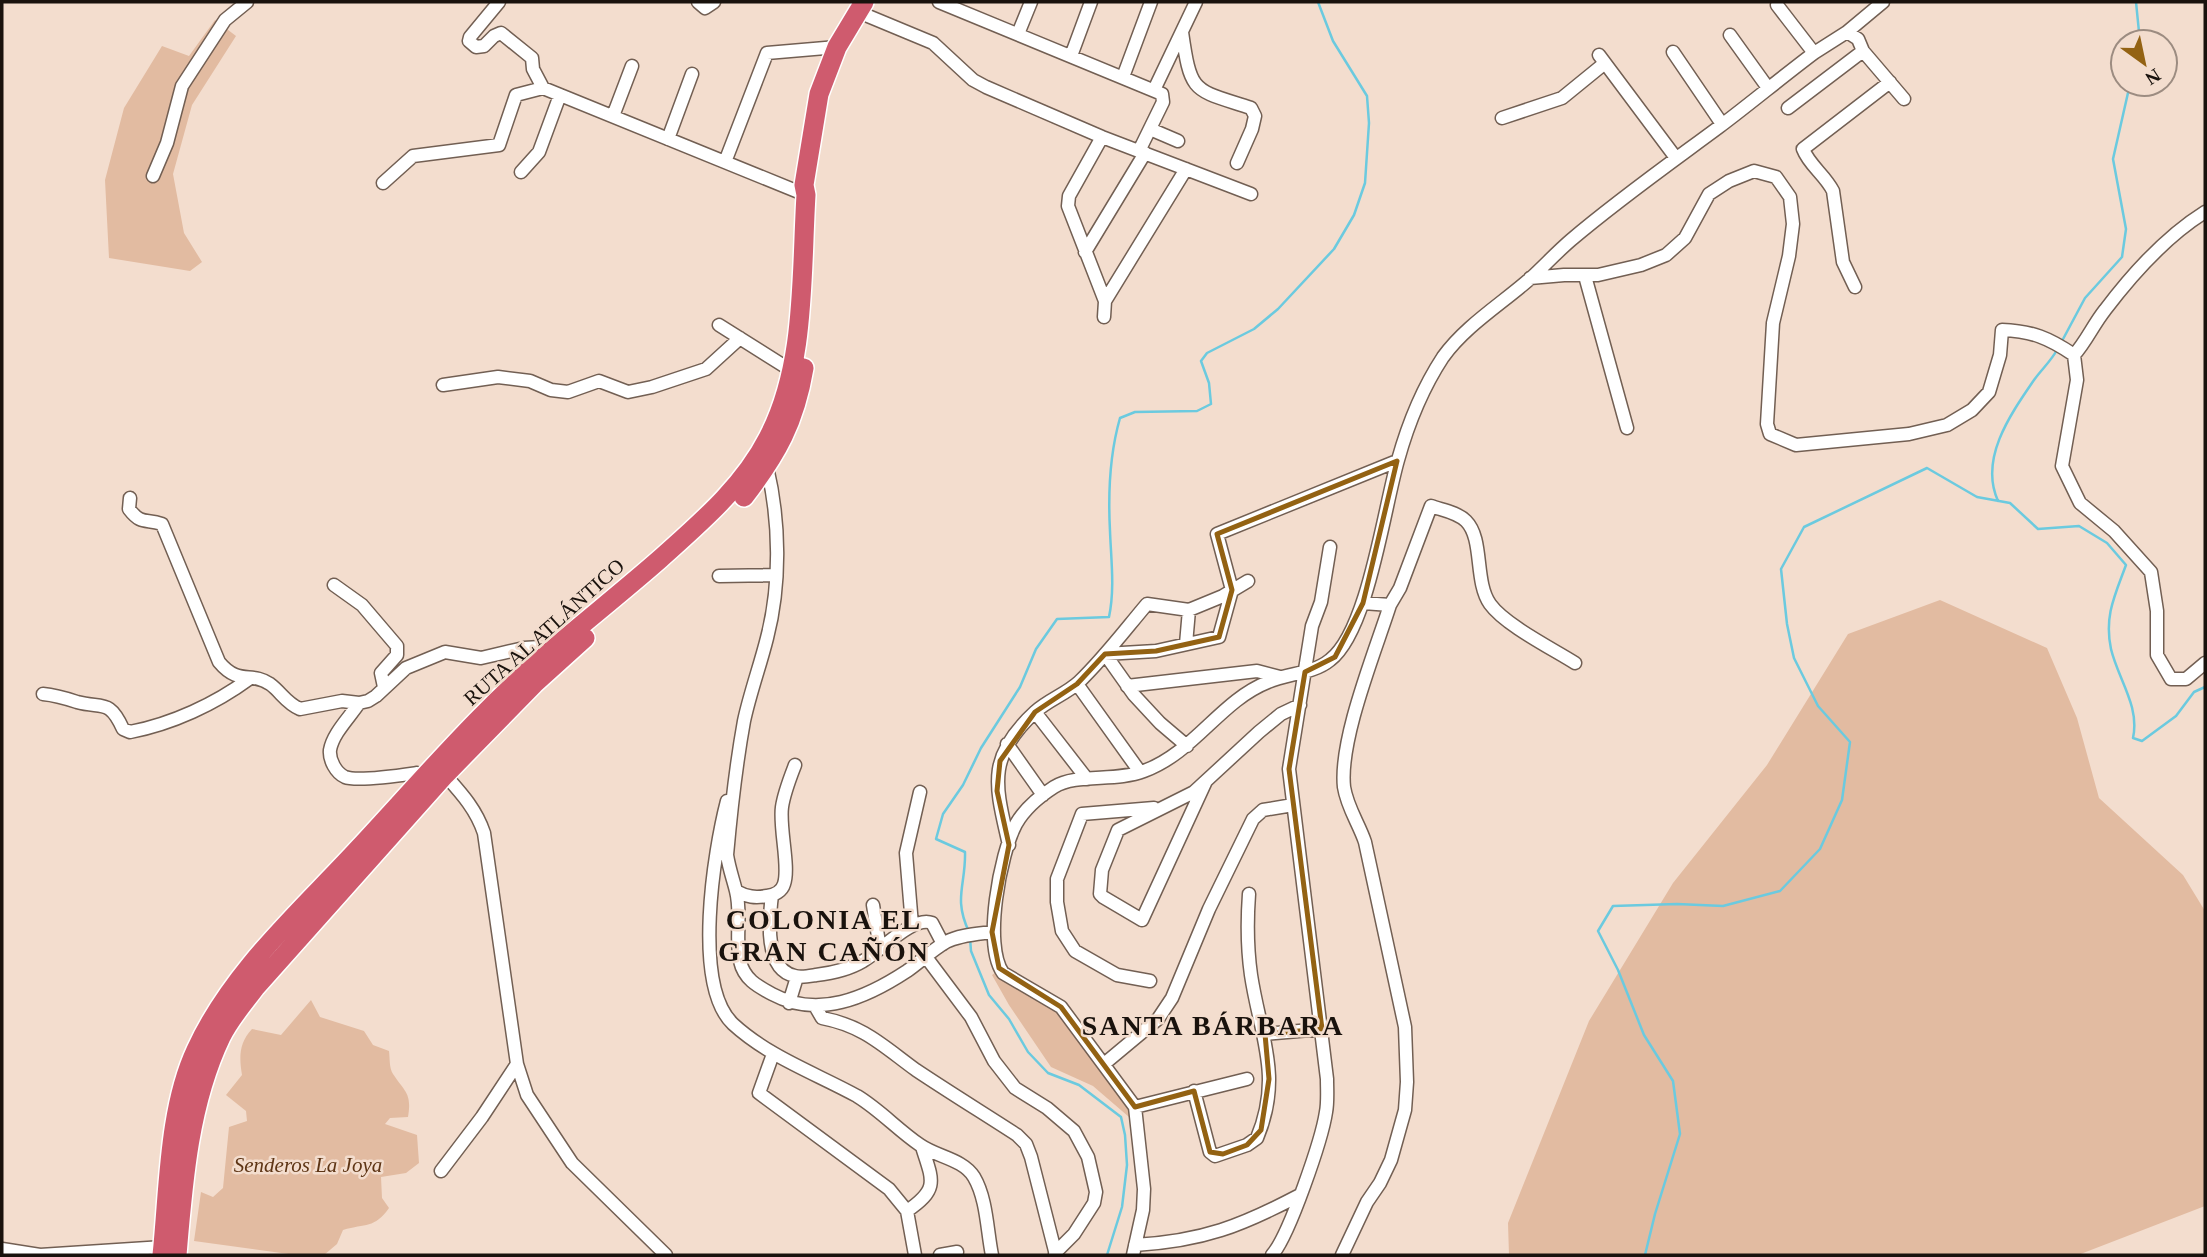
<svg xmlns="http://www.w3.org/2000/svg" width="2207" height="1257" font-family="Georgia,serif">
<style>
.green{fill:#e2bba1}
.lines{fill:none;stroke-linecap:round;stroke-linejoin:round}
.stream{stroke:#6bcadf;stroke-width:2.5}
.minor-casing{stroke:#725f53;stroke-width:15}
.highway-casing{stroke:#fff;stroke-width:22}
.minor{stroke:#fff;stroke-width:12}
.highway{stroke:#cf5b6e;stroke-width:19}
.marked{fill:none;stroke:#936213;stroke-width:5;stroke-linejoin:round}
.labels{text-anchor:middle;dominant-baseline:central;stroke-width:5;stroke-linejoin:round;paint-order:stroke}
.street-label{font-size:21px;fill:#19120d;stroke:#f3ddce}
.park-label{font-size:21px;font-style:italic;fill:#5e3515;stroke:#f3ddce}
.district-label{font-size:28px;font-weight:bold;letter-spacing:2px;fill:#19120d;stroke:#f3ddce}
</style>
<rect width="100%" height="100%" fill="#f3ddce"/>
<path class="green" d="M 215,20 L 236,36 L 192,105 L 173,174 L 184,233 L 202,262 L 190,271 L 109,258 L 105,180 L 124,108 L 162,46 L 189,56 Z
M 1940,600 L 2047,648 L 2077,718 L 2099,798 L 2183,875 L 2205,911 L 2205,1206 L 2078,1255 L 1509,1255 L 1508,1223 L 1589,1021 L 1673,883 L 1767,765 L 1848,634 Z
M 998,971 L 1061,1008 L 1132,1112 L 1129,1117 L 1093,1086 L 1051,1067 L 1009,1005 L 992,975 Z
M 311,1000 L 320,1017 L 364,1031 L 373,1045 L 389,1051 C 390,1058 389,1068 393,1074 C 405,1092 412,1093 408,1117 L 390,1118 L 385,1124 L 417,1135 L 419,1163 L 406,1173 L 381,1177 L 382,1198 L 389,1208 C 374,1229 366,1223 343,1230 L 337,1244 L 324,1255 L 296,1255 L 194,1241 L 201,1192 L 213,1197 L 223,1188 L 229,1127 L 247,1121 L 246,1111 L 226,1095 L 242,1075 C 239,1057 239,1043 252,1029 L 281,1035 Z"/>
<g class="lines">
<path class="stream" d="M 2136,2 L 2140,42
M 2062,341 L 2085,298 L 2122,257 L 2126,229 L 2113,159 L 2130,84
M 1998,501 C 1979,459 2010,415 2034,380 C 2041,370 2051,361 2057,350
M 969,932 C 953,898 966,885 965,852 L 936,839 L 943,814 L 963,785 L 981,748 L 1020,687 L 1036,649 L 1057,619 L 1109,617 C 1115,589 1111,559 1110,531 C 1108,494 1110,453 1120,418 L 1135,412 L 1197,411 L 1211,404 L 1209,383 L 1201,361 L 1207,353 L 1254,329 L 1278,309 L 1334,249 L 1354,215 L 1365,183 L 1369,123 L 1367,96 L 1333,41 L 1318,2
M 970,938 L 971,951 L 989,995 L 1009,1019 L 1028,1052 L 1048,1073 L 1079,1085 L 1121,1117 L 1125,1135 L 1127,1165 L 1122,1207 L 1107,1255
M 1645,1255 L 1655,1214 L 1680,1134 L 1673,1081 L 1644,1035 L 1618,970 L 1598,931 L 1613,906 L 1677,904 L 1723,906 L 1780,891 L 1820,849 L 1842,800 L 1850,742 L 1818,706 L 1794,658 L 1787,624 L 1781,569 L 1804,527 L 1927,468 L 1977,497 L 2010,503 L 2038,529 L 2079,526 L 2107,543 L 2126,565 C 2115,595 2104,616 2111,649 C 2118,679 2140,706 2133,738 L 2142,741 L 2176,716 L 2194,692 L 2205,687"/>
<defs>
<path id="minor" d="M 499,2 L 470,37 L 469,41 L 476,47 L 484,46 L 494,36 L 501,33 L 532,58 L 533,69 L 543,88 L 806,195
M 698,2 L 705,8 L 714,2
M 939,2 L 1162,94 L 1163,102 L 1139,151
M 1777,5 L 1814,53
M 868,16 L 933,43 L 973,80 L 986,87 L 1102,137 L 1251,194
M 1182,32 C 1191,95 1193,89 1251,108 L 1255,116 L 1252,129 L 1237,163
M 1847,32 L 1858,39 L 1863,51 L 1904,99
M 1018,34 L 1031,2
M 1730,35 L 1768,88
M 1673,52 L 1722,124
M 1599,55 L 1676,158
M 1071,56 L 1091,2
M 1123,77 L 1151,2
M 1154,90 L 1196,2
M 1788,108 L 1863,51
M 613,116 L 632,66
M 1502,118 L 1562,98 L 1605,63
M 1150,129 L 1178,141
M 1102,137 L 1069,196 L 1068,206 L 1105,301
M 668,139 L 692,74
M 725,162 L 767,53 L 837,47
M 521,172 L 539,152 L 560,95
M 153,176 L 167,143 L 182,86 L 225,20 L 247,2
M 383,183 L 413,156 L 499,145 L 516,95 L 543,88
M 1085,252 L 1145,153
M 1585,276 L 1627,428
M 1530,278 L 1564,275 L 1598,275 L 1641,265 L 1666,255 L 1685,238 L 1709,194 L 1729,181 L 1754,171 L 1776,177 L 1790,197 L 1793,224 L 1789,256 L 1773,323 L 1767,424 L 1770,434 L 1796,445 L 1909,434 L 1947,425 L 1972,410 L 1989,392 L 2000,355 L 2002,330 C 2032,331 2049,338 2074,355 L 2077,380 L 2062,466 L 2080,503 L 2114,531 L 2151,572 L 2157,611 L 2157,655 L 2171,679 L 2186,679 L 2205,663
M 1855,287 L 1843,262 L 1833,191 C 1825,175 1809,165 1803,149 L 1890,82
M 1104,317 L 1105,301 L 1186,169
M 719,325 L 792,371
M 2074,355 C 2086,342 2093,325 2105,310 C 2133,273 2165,237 2205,212
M 443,385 L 498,377 L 530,381 L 551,390 L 568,392 L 599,381 L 628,392 L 652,387 L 706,369 L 740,338
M 767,467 C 780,521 781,584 767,638 C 760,666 750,693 744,721 C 736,765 731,810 727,855 C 729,868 733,879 736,891 C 742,914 735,939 740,961 C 744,979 757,986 772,994 C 818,1019 866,998 907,971 C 920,962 932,950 946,942 C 959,935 977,934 992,932
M 130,498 L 129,509 C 142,526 146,518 162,524 L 219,662 C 239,686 251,671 270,684 C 281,692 286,703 300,709 L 342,701 L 359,703 L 368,701 L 376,696 L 406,668 L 445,652 L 481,658 L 524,648 L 557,646
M 719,576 L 776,575
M 334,585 L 362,605 L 397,646 L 397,655 L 381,673 L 384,687
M 1363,603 L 1390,605
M 1186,644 L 1189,610
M 1077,684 L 1140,772
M 1127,686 L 1257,671 L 1280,677
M 43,694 C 55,695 65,698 77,702 C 102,709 109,698 123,729 L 130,732 C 172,724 215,704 249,679
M 359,703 C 350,717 333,733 330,750 C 329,760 336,773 345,777 C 357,782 403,775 417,773 L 424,776
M 1035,712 L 1087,779
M 1007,744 L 1043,795
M 1187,746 L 1160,723 L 1134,695 L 1105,654 L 1156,651 L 1219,637 L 1232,590 L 1217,534 L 1397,461
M 445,775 C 461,793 476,809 484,833 L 517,1064 L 527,1095 L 572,1163 L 666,1255
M 1206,781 L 1142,920 L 1103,897 L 1100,894 L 1102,870 L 1118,830 L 1194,792 L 1259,732 L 1281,714 L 1300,705
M 727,801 C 714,851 692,985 733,1024 C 769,1057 815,1073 857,1096 C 880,1110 898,1130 920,1145 C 937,1157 963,1159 974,1177 C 987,1199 987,1231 992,1255
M 1009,845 C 996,787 985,758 1035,712 C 1048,700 1066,694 1079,682 C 1104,658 1125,630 1147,604 L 1189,610 L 1223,596 L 1248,581
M 736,891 C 747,897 755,898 767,896 C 775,895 782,891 784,884 C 790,867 779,828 782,807 C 784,793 790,778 795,765
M 772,895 C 769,919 764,970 795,976 C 801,978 810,976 816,975 C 833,973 848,970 863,961 C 880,952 913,915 932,923 L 943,944
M 873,905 L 880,949
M 912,925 L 906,853 L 920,792
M 926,957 L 971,1017 L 994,1061 L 1015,1088 L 1047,1108 L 1074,1131 L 1088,1157 L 1096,1192 L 1094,1203 L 1074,1234 L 1055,1253
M 1150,981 L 1117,975 L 1075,951 L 1062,931 L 1057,902 L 1057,879 L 1082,814 L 1154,808
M 789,1003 L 797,977
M 815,1006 L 822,1018 C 864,1026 883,1046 916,1070 C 949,1092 983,1113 1017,1135 L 1026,1144 L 1031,1157 L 1056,1255
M 1265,1034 L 1322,1029
M 773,1054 L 759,1093 L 889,1189 L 907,1211 L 915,1255
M 1104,1064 L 1158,1019 L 1172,998 L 1209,909 L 1253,819 L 1263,810 L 1293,805
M 1194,1091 L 1210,1152 L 1215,1156 L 1247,1145 L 1257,1138 C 1283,1076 1260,1035 1251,975 C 1247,947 1247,921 1249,894
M 1135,1107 L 1247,1079
M 441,1171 L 482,1117 L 517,1064
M 907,1211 C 939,1189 933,1181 922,1147
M 1135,1245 C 1203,1241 1241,1226 1300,1195
M 2,1249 L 40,1255 L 163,1247
M 940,1255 L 957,1252
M 1133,1255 L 1143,1210 L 1144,1189 L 1135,1107 L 1061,1007 L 1003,973 C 983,945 1000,854 1016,824 C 1024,810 1040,796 1054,787 C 1076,773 1116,782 1144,771 C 1195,752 1220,701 1268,682 C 1288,673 1313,674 1330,660 C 1368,631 1384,508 1398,460 C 1408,424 1422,389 1443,357 C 1466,325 1503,303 1532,277 C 1545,265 1557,252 1571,240 C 1618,200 1669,164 1719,127 C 1751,103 1782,77 1814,53 L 1847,32 L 1883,2
M 1272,1255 C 1289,1236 1322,1139 1326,1112 C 1328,1102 1327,1090 1327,1079 L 1289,769 L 1312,626 L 1321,602 L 1330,547
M 1342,1255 L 1367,1202 L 1380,1183 L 1391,1160 L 1405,1110 L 1407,1082 L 1405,1027 L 1365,842 C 1359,824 1347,807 1344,787 C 1339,740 1375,652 1390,605 L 1400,588 L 1431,506 C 1442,510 1457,512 1466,521 C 1484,539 1474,581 1490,604 C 1505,625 1553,649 1575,663"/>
<path id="highway" d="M 744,497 C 777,454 795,422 804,368
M 162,1255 C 169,1190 168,1110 196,1050 C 232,971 301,911 359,848 C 424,778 486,705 560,643 C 593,615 627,588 660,559 C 700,523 743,487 768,438 C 806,366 801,276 806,195 L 804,185 L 819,94 L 837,47 L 864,2
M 177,1255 C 183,1182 189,1104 221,1037 C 229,1020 243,1004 255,988 L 445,775 L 534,684 L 585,638"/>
</defs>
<use href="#minor" class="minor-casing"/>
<use href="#highway" class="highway-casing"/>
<use href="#minor" class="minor"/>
<use href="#highway" class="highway"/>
</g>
<path class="marked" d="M 1397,461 L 1363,603 L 1335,657 L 1305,672 L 1289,769 L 1322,1029 L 1265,1034 L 1269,1079 L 1261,1130 L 1247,1145 L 1223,1154 L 1210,1152 L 1194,1091 L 1135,1107 L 1061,1007 L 999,968 L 992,932 L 1009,845 L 997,791 L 1000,761 L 1035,712 L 1077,684 L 1105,654 L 1156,651 L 1219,637 L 1232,590 L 1217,534 Z"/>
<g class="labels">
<g class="street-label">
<text transform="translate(544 632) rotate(-42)">RUTA AL ATLÁNTICO</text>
</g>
<g class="park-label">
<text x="308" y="1165">Senderos La Joya</text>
</g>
<g class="district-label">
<text x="824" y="919">COLONIA EL<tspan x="824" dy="32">GRAN CAÑÓN</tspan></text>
<text x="1213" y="1025">SANTA BÁRBARA</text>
</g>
</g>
<rect width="2207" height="1257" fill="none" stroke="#19120d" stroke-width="7"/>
<g transform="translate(2144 63) rotate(147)"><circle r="33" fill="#f3ddce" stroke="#9c8c81" stroke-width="2"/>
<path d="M0-5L12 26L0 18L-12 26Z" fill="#936213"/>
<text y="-10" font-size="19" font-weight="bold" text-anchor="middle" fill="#19120d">N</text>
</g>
</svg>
